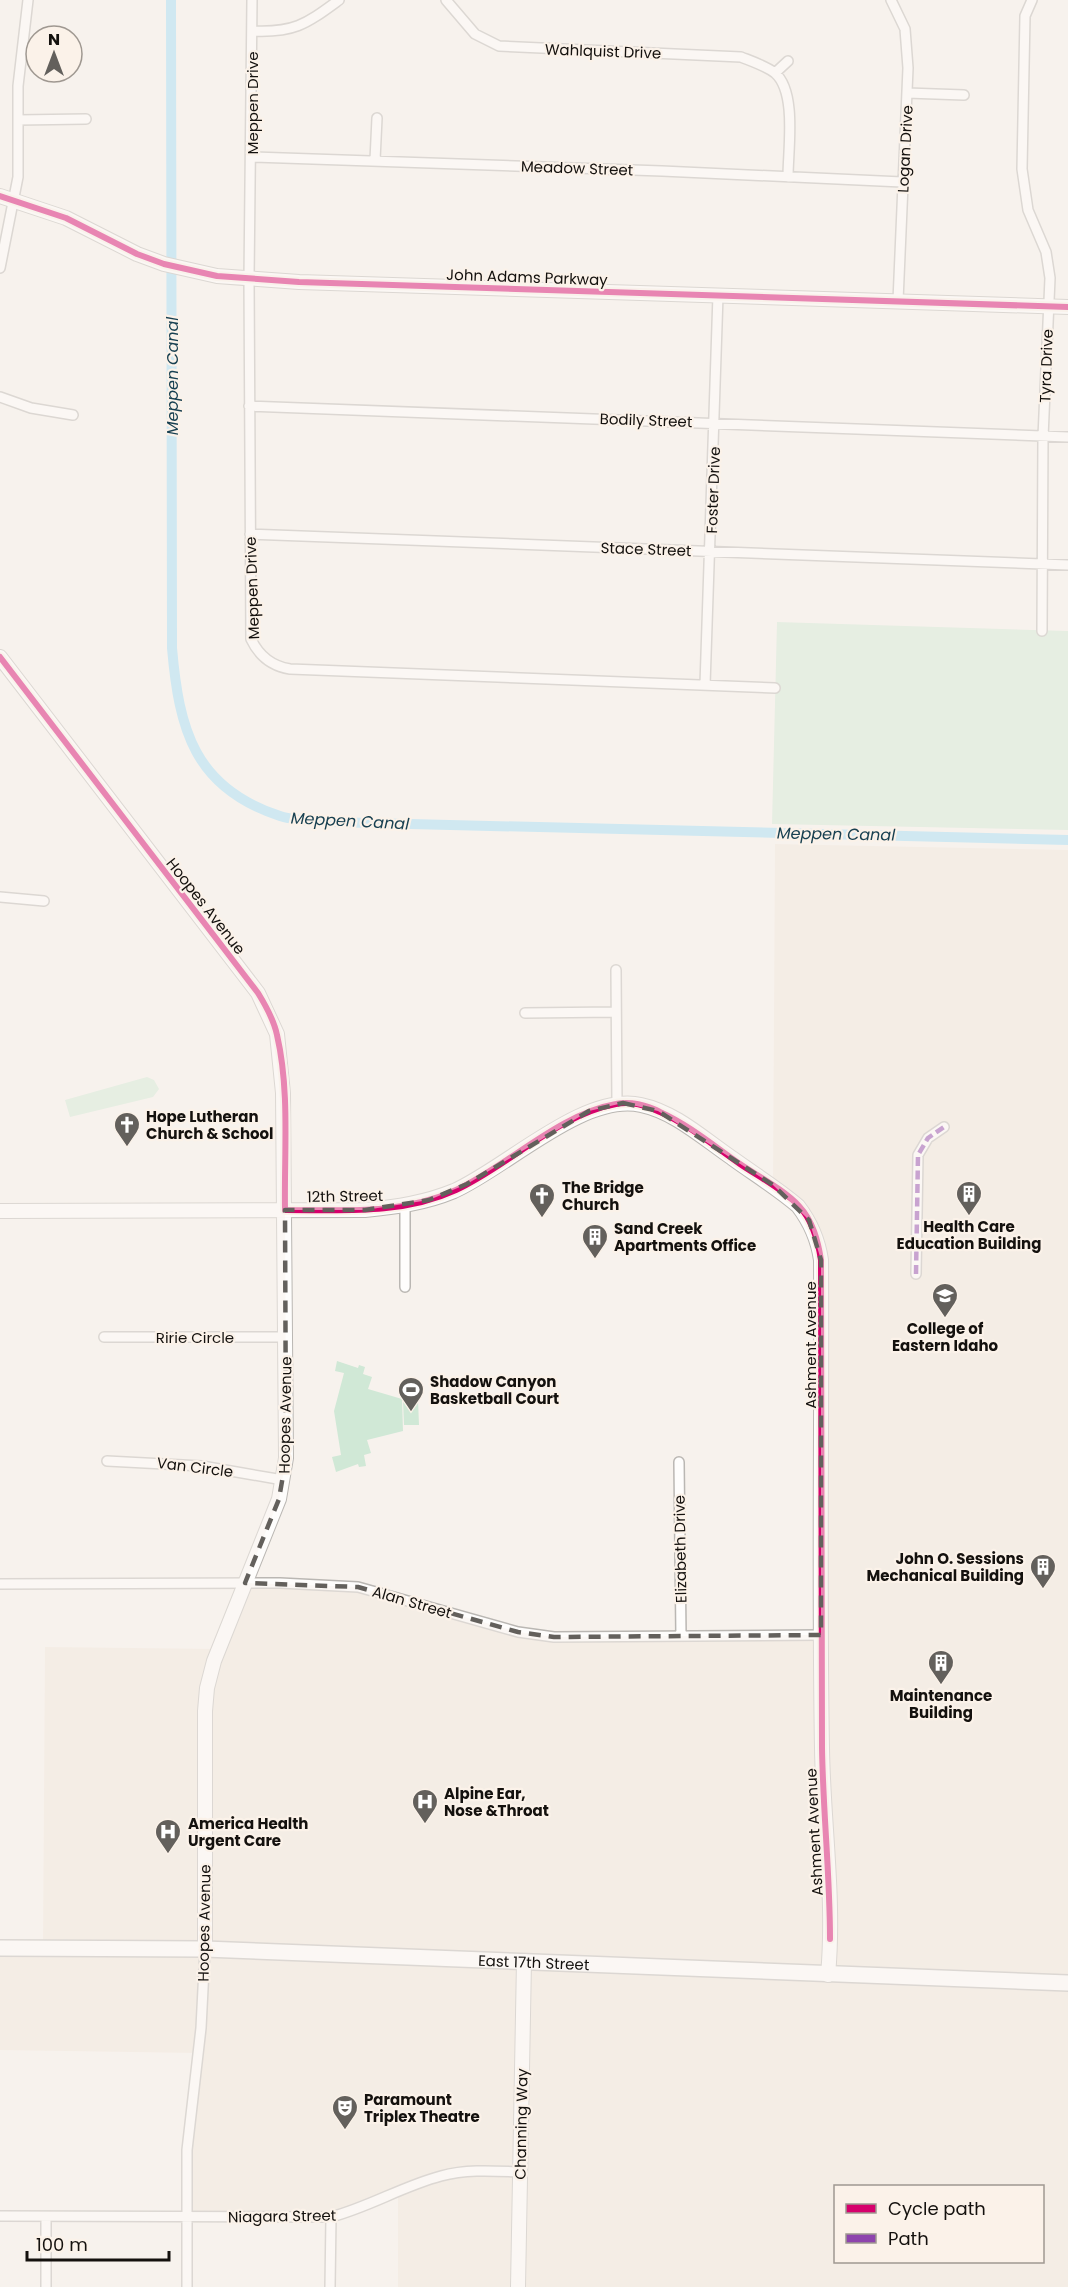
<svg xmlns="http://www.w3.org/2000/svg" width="1068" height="2287" font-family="Poppins,sans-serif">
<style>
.built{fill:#f0e6dc;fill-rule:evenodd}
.green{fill:#d0e8d6}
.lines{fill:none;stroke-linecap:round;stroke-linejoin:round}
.canal{stroke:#9fdcf7;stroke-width:10}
.street-casing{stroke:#bab7b3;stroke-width:12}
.secondary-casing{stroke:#bab7b3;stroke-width:16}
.primary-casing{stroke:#bab7b3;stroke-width:18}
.street{stroke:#fefdfc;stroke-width:9}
.secondary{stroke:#fefdfc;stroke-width:14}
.primary{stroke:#fefdfc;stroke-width:15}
.quiet{stroke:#8e44ad;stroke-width:4.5;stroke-dasharray:9 4.5;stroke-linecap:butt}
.cycleway-casing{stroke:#fbf2e9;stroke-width:10}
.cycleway{stroke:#d6006c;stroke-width:6}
.marked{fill:none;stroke:#63605c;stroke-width:4.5;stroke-dasharray:12 8;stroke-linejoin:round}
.labels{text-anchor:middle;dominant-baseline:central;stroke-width:4.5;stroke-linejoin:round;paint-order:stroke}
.street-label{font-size:15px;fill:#14110e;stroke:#fbf2e9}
.poi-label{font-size:15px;font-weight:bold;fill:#14110e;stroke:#fbf2e9;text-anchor:start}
.water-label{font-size:16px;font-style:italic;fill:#184051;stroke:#fbf2e9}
</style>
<rect width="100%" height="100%" fill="#f7f2ed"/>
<path class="built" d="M 775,844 L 1068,850 L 1068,2287 L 398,2287 L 398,2194 L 349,2213 L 187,2217 L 197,2053 L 0,2050 L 0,1948 L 43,1948 L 45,1647 L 219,1649 L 245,1583 L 358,1587 L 518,1632 L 822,1635 L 821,1260 L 809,1220 L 773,1185 ZM 836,2186 L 1042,2186 L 1042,2262 L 836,2262 Z"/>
<path class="green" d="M 777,622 L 1068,631 L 1068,830 L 772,824 Z
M 147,1077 L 154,1080 L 159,1089 L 153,1097 L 70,1117 L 65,1100 Z
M 337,1361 L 358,1368 L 359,1365 L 365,1367 L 363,1374 L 372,1377 L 368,1389 L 402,1399 L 403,1431 L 367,1440 L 371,1453 L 364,1455 L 366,1466 L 359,1467 L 358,1464 L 336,1472 L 332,1457 L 341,1455 L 334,1411 L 344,1373 L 335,1371 Z
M 403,1400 L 418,1400 L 419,1425 L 404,1425 Z"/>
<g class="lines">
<path class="canal" d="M 171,0 L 172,648 C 179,729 194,788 280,816 C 295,821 314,821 330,822 L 1068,840"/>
<defs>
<path id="street" d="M 252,0 L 249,279 L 251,639 C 259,656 271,666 290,669 L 775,688
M 446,0 L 475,34 L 499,46 L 741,57 C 751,61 766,66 775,73 C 797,92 788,149 788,177
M 891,0 L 905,29 L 908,68 L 898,301
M 1032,0 L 1025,16 L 1022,169 L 1028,210 L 1046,252 L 1050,278 L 1043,437 L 1042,631
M 252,31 C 295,33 306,24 339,0
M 775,73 L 788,61
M 907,93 L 964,95
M 18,120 L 86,119
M 251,157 L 662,171 L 902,182
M 375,160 L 377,118
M 0,268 L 18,177 L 18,86 L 28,0
M 0,397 L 31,408 L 73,415
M 249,406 L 1068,437
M 250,534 L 1068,565
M 705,685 L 718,295
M 0,897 L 44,901
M 616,970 L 617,1104
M 525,1013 L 616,1012
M 405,1206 L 405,1287
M 916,1274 L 918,1155 L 928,1138 L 944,1127
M 104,1337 L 285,1337
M 107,1461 L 202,1466 L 283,1480
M 679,1462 L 681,1636
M 0,1584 L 280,1583 L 358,1587 L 518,1632 L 554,1637 L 821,1635
M 0,2216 L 331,2217 C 369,2207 403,2186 441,2176 C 467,2169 494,2171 520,2172
M 46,2217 L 46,2287
M 187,2287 L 187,2150 L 201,2028 L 205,1949
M 330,2287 L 331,2217"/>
<path id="secondary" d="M 0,196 L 66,218 L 137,254 L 164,264 L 217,276 L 299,282 L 1068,307
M 0,657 L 258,993 L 277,1034 L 283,1093 L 286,1458 L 279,1499 L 214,1661 L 207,1688 L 205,1711 L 205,1949
M 0,1211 L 365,1210 C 396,1207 425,1203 454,1191 C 506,1168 584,1092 641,1105 C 675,1112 704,1139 732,1158 C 754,1174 777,1188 798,1206 C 811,1223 818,1239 821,1260 C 822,1423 819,1585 822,1748 C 823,1823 835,1899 828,1975
M 518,2287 L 524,1961"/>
<g id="primary">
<path id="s1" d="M 0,1948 L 205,1949 L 1068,1983"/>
</g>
</defs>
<use href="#street" class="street-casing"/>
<use href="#secondary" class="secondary-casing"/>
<use href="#primary" class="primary-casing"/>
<use href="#street" class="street"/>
<use href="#secondary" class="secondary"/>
<use href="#primary" class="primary"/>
<path class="quiet" d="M 916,1274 L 918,1155 L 928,1138 L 944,1127"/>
<defs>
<path id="cycleway" d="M 0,196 L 66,218 L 137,254 L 164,264 L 217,276 L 299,282 L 1068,307
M 0,657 L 258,993 C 266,1006 274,1020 277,1035 C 290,1091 284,1153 285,1210 C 342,1210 402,1215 456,1190 C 508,1166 559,1114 616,1104 C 630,1101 647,1105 660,1112 C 689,1125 714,1146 740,1164 C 759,1177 783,1189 799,1206 C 813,1221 818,1241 821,1260 L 822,1748 C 823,1812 830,1875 830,1939"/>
</defs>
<use href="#cycleway" class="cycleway-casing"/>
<use href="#cycleway" class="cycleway"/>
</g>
<path d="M0 0H1068V2287H0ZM 623,1103 L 658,1111 L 773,1185 L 809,1220 L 821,1260 L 821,1635 L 554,1637 L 518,1632 L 358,1587 L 245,1583 L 279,1499 L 286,1458 L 285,1210 L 365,1210 L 429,1200 L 467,1184 L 589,1111 Z" fill="#f7f2ed" fill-opacity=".55" fill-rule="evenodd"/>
<path class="marked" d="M 623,1103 L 658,1111 L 773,1185 L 809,1220 L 821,1260 L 821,1635 L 554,1637 L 518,1632 L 358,1587 L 245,1583 L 279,1499 L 286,1458 L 285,1210 L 365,1210 L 429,1200 L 467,1184 L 589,1111 Z"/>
<defs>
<symbol id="church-pin" viewBox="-11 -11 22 30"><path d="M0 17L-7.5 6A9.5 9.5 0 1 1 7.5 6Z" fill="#63605c" stroke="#fbf2e9"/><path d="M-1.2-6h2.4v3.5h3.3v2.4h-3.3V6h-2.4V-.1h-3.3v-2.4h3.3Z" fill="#fff"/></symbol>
<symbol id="building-pin" viewBox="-11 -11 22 30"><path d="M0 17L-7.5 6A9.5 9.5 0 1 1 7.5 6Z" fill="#63605c" stroke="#fbf2e9"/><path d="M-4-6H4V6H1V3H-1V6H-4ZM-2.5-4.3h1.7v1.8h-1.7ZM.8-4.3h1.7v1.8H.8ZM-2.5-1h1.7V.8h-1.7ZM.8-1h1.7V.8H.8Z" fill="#fff"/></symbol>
<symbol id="university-pin" viewBox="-11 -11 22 30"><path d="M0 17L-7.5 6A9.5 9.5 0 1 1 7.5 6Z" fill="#63605c" stroke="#fbf2e9"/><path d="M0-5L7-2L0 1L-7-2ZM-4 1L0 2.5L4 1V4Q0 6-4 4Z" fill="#fff"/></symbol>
<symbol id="stadium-pin" viewBox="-11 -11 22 30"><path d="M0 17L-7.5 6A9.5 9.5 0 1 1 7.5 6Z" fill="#63605c" stroke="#fbf2e9"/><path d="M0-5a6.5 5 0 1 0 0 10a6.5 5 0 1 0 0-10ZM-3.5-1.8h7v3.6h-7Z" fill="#fff"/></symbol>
<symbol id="hospital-pin" viewBox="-11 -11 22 30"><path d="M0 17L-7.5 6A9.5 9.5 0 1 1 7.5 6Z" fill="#63605c" stroke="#fbf2e9"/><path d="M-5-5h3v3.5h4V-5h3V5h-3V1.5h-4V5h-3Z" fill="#fff"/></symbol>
<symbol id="theatre-pin" viewBox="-11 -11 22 30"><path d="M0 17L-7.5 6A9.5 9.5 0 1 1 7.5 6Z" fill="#63605c" stroke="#fbf2e9"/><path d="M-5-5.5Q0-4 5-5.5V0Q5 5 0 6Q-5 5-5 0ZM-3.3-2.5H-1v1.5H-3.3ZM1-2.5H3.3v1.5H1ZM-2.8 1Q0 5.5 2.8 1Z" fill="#fff"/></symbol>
</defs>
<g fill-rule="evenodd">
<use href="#church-pin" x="112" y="1110" width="30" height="40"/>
<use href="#building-pin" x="954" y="1179" width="30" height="40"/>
<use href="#church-pin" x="527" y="1181" width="30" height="40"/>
<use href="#building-pin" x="580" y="1222" width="30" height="40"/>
<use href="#university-pin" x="930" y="1281" width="30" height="40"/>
<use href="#stadium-pin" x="396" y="1375" width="30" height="40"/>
<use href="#building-pin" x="1028" y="1552" width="30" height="40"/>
<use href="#building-pin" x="926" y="1648" width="30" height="40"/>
<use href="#hospital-pin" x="410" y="1787" width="30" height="40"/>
<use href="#hospital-pin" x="153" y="1817" width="30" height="40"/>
<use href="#theatre-pin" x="330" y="2093" width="30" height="40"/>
</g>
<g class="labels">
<g class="street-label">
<text transform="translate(603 51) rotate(2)">Wahlquist Drive</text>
<text transform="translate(252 103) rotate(-90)">Meppen Drive</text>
<text transform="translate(905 149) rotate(-87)">Logan Drive</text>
<text transform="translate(577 168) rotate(2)">Meadow Street</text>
<text transform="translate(527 277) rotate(2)">John Adams Parkway</text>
<text transform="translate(1046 366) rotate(-88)">Tyra Drive</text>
<text transform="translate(646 420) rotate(2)">Bodily Street</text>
<text transform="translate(713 490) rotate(-88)">Foster Drive</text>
<text transform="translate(646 549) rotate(2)">Stace Street</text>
<text transform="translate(252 588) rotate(-92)">Meppen Drive</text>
<text transform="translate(206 906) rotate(52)">Hoopes Avenue</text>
<text transform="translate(345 1196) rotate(-1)">12th Street</text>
<text x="195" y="1337">Ririe Circle</text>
<text transform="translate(810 1345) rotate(-90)">Ashment Avenue</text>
<text transform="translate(285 1415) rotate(-89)">Hoopes Avenue</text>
<text transform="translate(195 1467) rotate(7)">Van Circle</text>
<text transform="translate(680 1549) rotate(-91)">Elizabeth Drive</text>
<text transform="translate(412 1602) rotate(16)">Alan Street</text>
<text transform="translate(814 1832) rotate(-93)">Ashment Avenue</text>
<text transform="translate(204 1923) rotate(-89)">Hoopes Avenue</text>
<text stroke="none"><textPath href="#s1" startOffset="534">East 17th Street</textPath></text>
<text transform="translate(521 2124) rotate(-89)">Channing Way</text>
<text transform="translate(282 2216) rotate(-1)">Niagara Street</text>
</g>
<g class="poi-label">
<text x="146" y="1116">Hope Lutheran<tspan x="146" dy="17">Church &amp; School</tspan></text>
<text x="562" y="1187">The Bridge<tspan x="562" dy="17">Church</tspan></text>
<text x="969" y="1226" text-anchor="middle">Health Care<tspan x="969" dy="17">Education Building</tspan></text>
<text x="614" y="1228">Sand Creek<tspan x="614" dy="17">Apartments Office</tspan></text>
<text x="945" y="1328" text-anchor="middle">College of<tspan x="945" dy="17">Eastern Idaho</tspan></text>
<text x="430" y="1381">Shadow Canyon<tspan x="430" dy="17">Basketball Court</tspan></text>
<text x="1024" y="1558" text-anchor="end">John O. Sessions<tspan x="1024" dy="17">Mechanical Building</tspan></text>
<text x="941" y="1695" text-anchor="middle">Maintenance<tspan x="941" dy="17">Building</tspan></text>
<text x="444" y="1793">Alpine Ear,<tspan x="444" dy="17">Nose &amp;Throat</tspan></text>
<text x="188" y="1823">America Health<tspan x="188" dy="17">Urgent Care</tspan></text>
<text x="364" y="2099">Paramount<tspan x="364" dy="17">Triplex Theatre</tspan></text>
</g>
<g class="water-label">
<text transform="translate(172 376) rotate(-90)">Meppen Canal</text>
<text transform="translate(350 821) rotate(3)">Meppen Canal</text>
<text transform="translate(836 834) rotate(1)">Meppen Canal</text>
</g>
</g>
<rect x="834" y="2185" width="210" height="78" fill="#fbf2e9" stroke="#9f9891" stroke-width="1.5"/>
<rect x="846" y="2204" width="30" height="9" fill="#d6006c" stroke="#9f9891" stroke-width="1.5"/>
<text x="888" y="2215" font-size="18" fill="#14110e">Cycle path</text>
<rect x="846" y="2234" width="30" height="9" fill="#8e44ad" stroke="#9f9891" stroke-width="1.5"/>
<text x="888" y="2245" font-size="18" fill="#14110e">Path</text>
<g transform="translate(54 54)"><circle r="28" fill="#fbf2e9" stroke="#9f9891" stroke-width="1.5"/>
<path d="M0-4.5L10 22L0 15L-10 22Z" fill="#63605c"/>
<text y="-9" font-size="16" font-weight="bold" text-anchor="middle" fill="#14110e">N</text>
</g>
<path d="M27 2251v9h142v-9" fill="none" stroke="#14110e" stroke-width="3"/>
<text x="36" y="2251" font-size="18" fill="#14110e" stroke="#fbf2e9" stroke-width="4.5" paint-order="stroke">100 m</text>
</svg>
